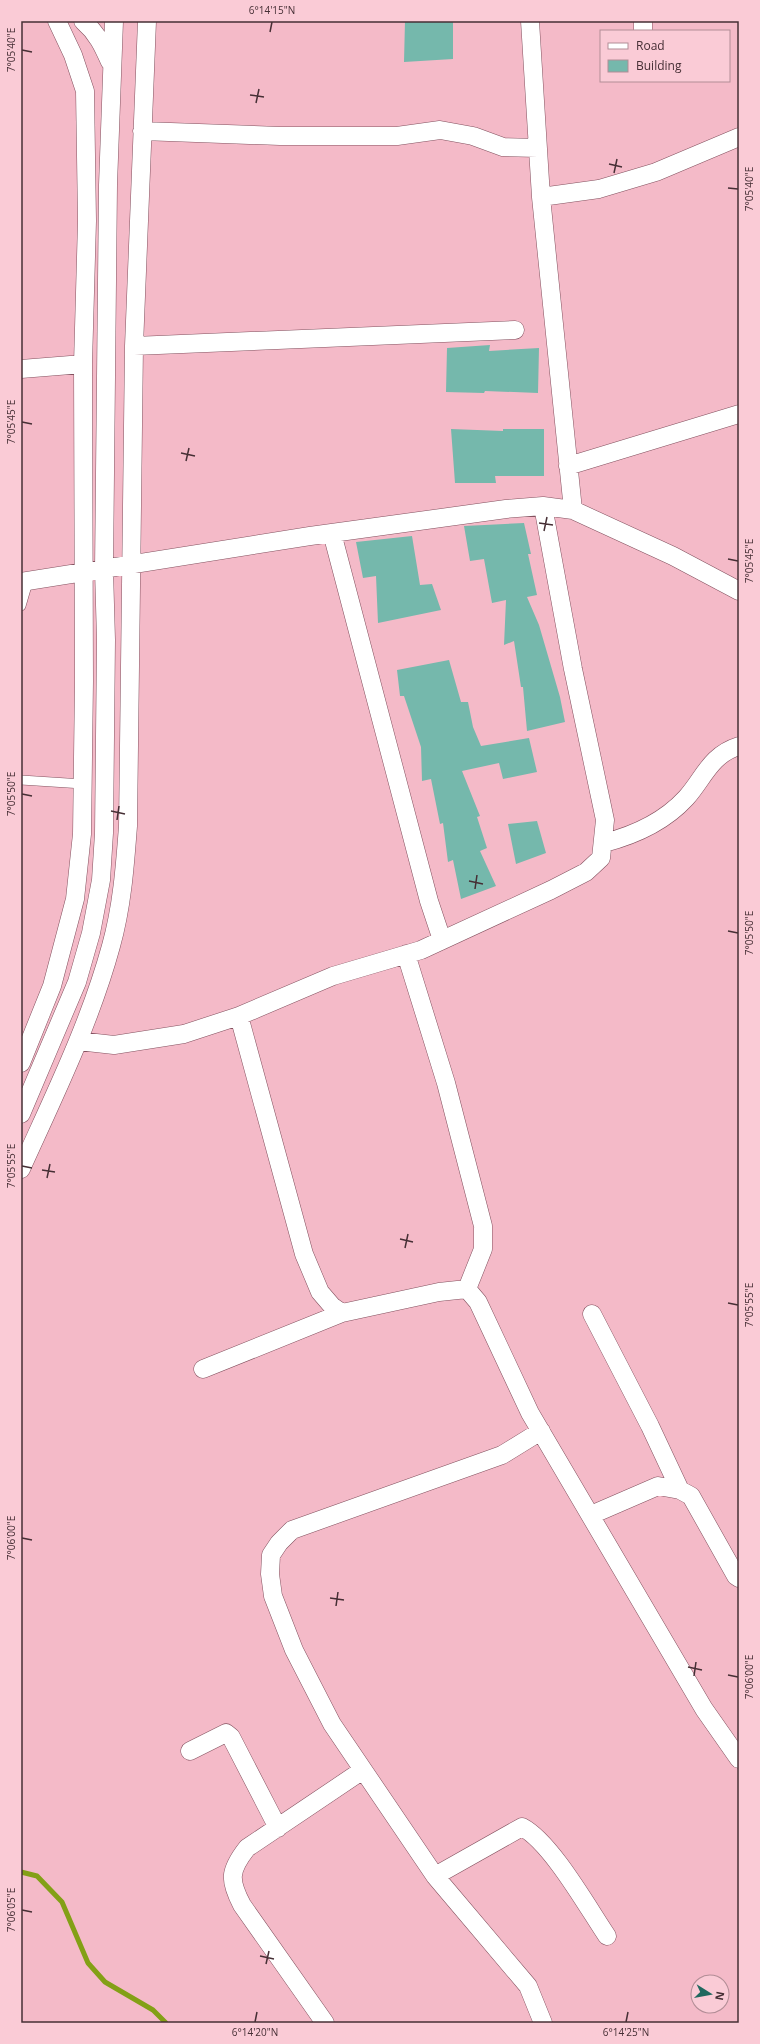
<svg xmlns="http://www.w3.org/2000/svg" width="760" height="2044" font-family="'Open Sans',sans-serif">
<style>
.lines{fill:none;stroke-linecap:round;stroke-linejoin:round}
.stream{stroke:#83a016;stroke-width:5}
.building{fill:#75b8ac}
.lane-casing{stroke:#83515f;stroke-width:10}
.street-casing{stroke:#83515f;stroke-width:19}
.lane{stroke:#fff;stroke-width:9}
.street{stroke:#fff;stroke-width:18}
.ticks{fill:none;stroke:#462f35;stroke-width:1.5}
.neatline{fill:none;stroke:#462f35;stroke-width:1.5}
.ticks-label{font-size:10px;text-anchor:middle;fill:#462f35}
</style>
<rect width="100%" height="100%" fill="#f4bac8"/>
<g class="lines">
<path class="stream" d="M 21,1872 L 37,1876 L 62,1902 L 88,1963 L 105,1982 L 153,2010 L 166,2023"/>
</g>
<path class="building" d="M 405,21 L 453,21 L 453,59 L 404,62 Z
M 490,345 L 489,351 L 539,348 L 538,393 L 485,391 L 484,393 L 446,392 L 447,348 Z
M 451,429 L 503,431 L 503,429 L 544,429 L 544,476 L 495,476 L 496,483 L 455,483 Z
M 524,523 L 531,554 L 528,554 L 537,595 L 527,597 L 539,625 L 560,697 L 565,722 L 527,731 L 523,687 L 521,687 L 514,641 L 504,645 L 506,600 L 492,603 L 484,559 L 470,561 L 464,526 Z
M 412,536 L 420,585 L 432,584 L 441,610 L 378,623 L 376,576 L 363,578 L 356,542 Z
M 449,660 L 461,702 L 468,702 L 473,727 L 481,746 L 529,738 L 537,772 L 503,779 L 499,763 L 462,771 L 480,816 L 477,817 L 487,848 L 480,851 L 496,886 L 461,899 L 453,860 L 448,862 L 443,823 L 440,824 L 431,779 L 422,781 L 421,747 L 404,696 L 400,696 L 397,670 Z
M 537,821 L 546,853 L 516,864 L 508,824 Z"/>
<g class="lines">
<defs>
<path id="lane" d="M 21,606 L 28,582
M 21,780 L 83,784"/>
<path id="street" d="M 83,21 C 97,33 103,46 110,62
M 530,21 L 541,197 L 573,510
M 643,21 L 643,31
M 142,131 L 280,136 L 397,136 L 440,130 L 473,136 L 503,147 L 538,148
M 541,197 L 599,189 L 656,172 L 739,137
M 134,346 L 515,330
M 21,369 L 83,364
M 568,466 L 739,414
M 332,533 L 429,901 L 442,940
M 21,582 L 310,536 L 506,509 L 543,506 L 573,510 L 673,556 L 739,591
M 604,843 C 635,835 664,822 686,798 C 704,778 710,755 739,746
M 406,954 L 446,1083 L 483,1226 L 483,1249 L 467,1289
M 239,1016 L 304,1254 L 320,1292 L 332,1306 L 342,1313
M 78,1041 L 114,1045 L 184,1034 L 239,1016 L 333,976 L 421,950 L 551,890 L 586,872 L 601,858 L 605,820 L 573,669 L 543,506
M 21,1063 L 52,986 L 75,899 L 82,834 L 84,681 L 83,364 L 87,221 L 85,91 L 73,55 L 57,21
M 21,1114 L 77,982 L 91,933 L 101,880 L 104,833 L 106,640 L 104,570 L 108,185 L 114,21
M 21,1169 C 54,1096 90,1023 111,946 C 122,907 125,866 128,826 L 134,346 L 147,21
M 467,1289 L 478,1302 L 530,1413 L 704,1709 L 739,1759
M 592,1314 L 650,1426 L 680,1490
M 203,1369 L 342,1313 L 439,1292 L 467,1289
M 541,1431 L 502,1455 L 292,1530 L 279,1543 L 271,1555 L 270,1574 L 273,1596 L 294,1650 L 332,1724 L 435,1876 L 528,1986 L 543,2023
M 591,1515 L 658,1486 L 680,1490 L 691,1496 L 736,1576 L 739,1578
M 190,1751 L 226,1733 L 231,1737 L 278,1828
M 435,1876 L 522,1827 C 551,1842 588,1908 607,1936
M 325,2023 L 242,1905 C 229,1880 229,1871 247,1848 L 363,1770"/>
</defs>
<use href="#lane" class="lane-casing"/>
<use href="#street" class="street-casing"/>
<use href="#lane" class="lane"/>
<use href="#street" class="street"/>
</g>
<path class="ticks" d="M 270,32 L 272,22M 22,50 L 32,52M 250,95 L 264,97M 256,103 L 259,89M 609,164 L 622,167M 614,173 L 617,159M 728,188 L 738,189M 22,422 L 32,424M 181,453 L 195,456M 186,461 L 189,448M 539,523 L 553,525M 544,531 L 547,517M 728,559 L 738,561M 22,794 L 32,796M 111,811 L 125,814M 117,820 L 119,806M 469,881 L 483,884M 475,889 L 477,875M 728,931 L 738,933M 22,1166 L 32,1168M 42,1170 L 55,1172M 47,1178 L 50,1164M 400,1239 L 413,1242M 405,1248 L 408,1234M 728,1303 L 738,1305M 22,1538 L 32,1540M 330,1598 L 344,1600M 336,1606 L 338,1592M 688,1667 L 702,1670M 728,1675 L 738,1677M 694,1676 L 696,1662M 22,1910 L 32,1912M 260,1956 L 274,1959M 266,1964 L 269,1951M 255,2022 L 257,2012M 626,2022 L 628,2012"/>
<rect width="760" height="2044" fill="none" stroke="#facbd6" stroke-width="44"/>
<rect x="600" y="30" width="130" height="52" fill="#facbd6" stroke="#b28d96"/>
<rect x="608" y="43" width="20" height="6" fill="#ffffff" stroke="#b28d96"/>
<text x="636" y="50" font-size="12" fill="#462f35">Road</text>
<rect x="608" y="60" width="20" height="12" fill="#75b8ac" stroke="#b28d96"/>
<text x="636" y="70" font-size="12" fill="#462f35">Building</text>
<g transform="translate(710 1994) rotate(101)"><circle r="19" fill="#facbd6" stroke="#b28d96"/>
<path d="M0-3L7 15L0 10L-7 15Z" fill="#21695f"/>
<text y="-6" font-size="11" font-weight="bold" text-anchor="middle" fill="#462f35">N</text>
</g>
<rect x="22" y="22" width="716" height="2000" class="neatline"/>
<g class="ticks-label">
<text x="272" y="14">6°14'15"N</text>
<text transform="translate(11 50) rotate(-90)" y="4">7°05'40"E</text>
<text transform="translate(749 189) rotate(-90)" y="4">7°05'40"E</text>
<text transform="translate(11 422) rotate(-90)" y="4">7°05'45"E</text>
<text transform="translate(749 561) rotate(-90)" y="4">7°05'45"E</text>
<text transform="translate(11 794) rotate(-90)" y="4">7°05'50"E</text>
<text transform="translate(749 933) rotate(-90)" y="4">7°05'50"E</text>
<text transform="translate(11 1166) rotate(-90)" y="4">7°05'55"E</text>
<text transform="translate(749 1305) rotate(-90)" y="4">7°05'55"E</text>
<text transform="translate(11 1538) rotate(-90)" y="4">7°06'00"E</text>
<text transform="translate(749 1677) rotate(-90)" y="4">7°06'00"E</text>
<text transform="translate(11 1910) rotate(-90)" y="4">7°06'05"E</text>
<text x="255" y="2036">6°14'20"N</text>
<text x="626" y="2036">6°14'25"N</text>
</g>
</svg>
